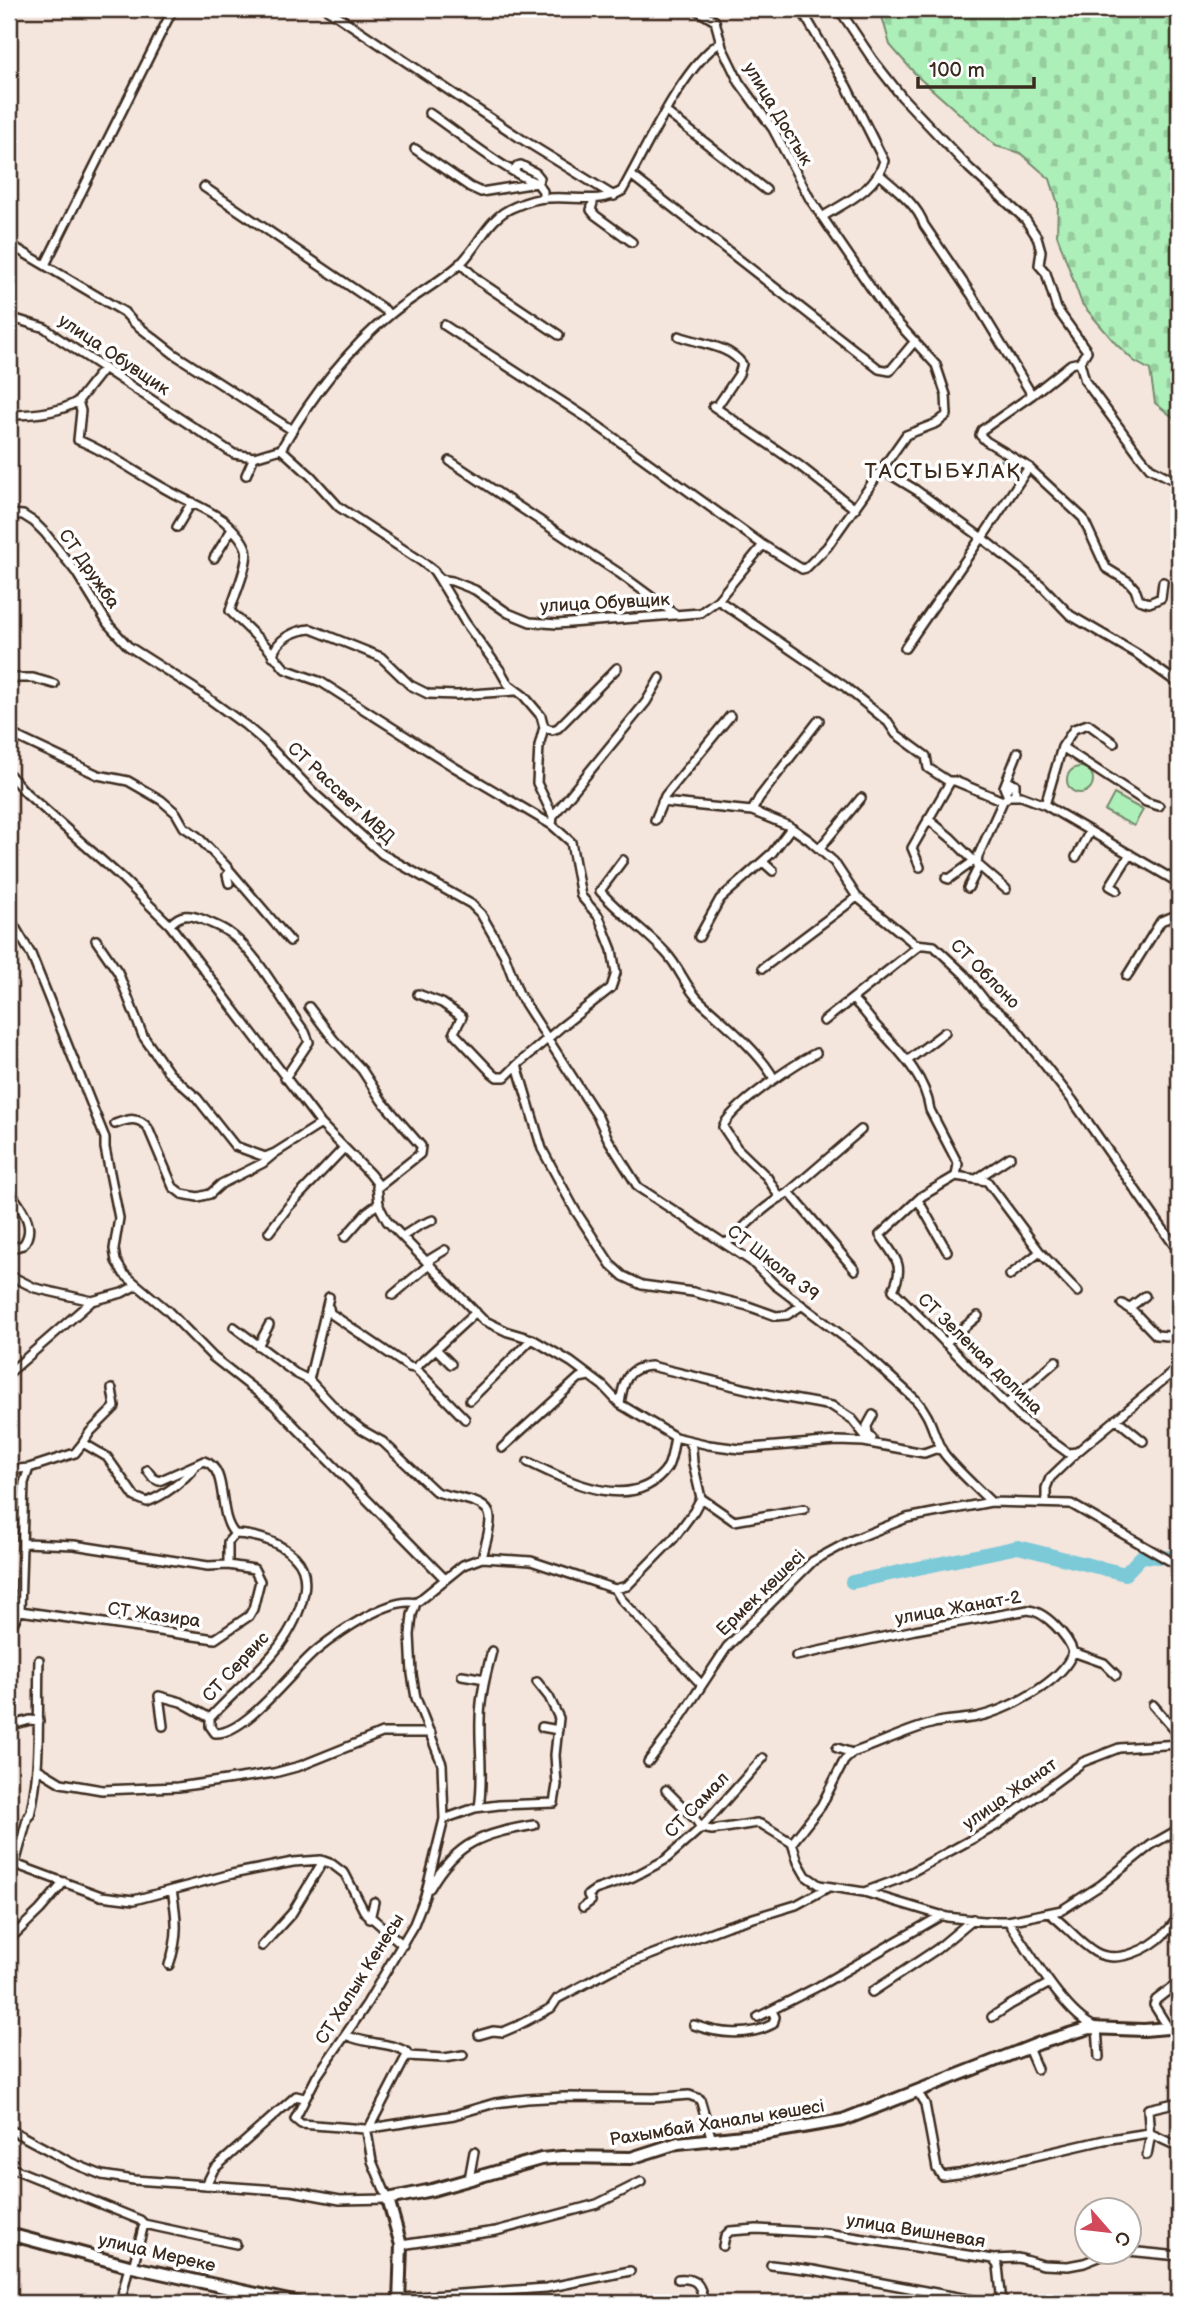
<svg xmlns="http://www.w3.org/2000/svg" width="1188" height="2312" font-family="'Balsamiq Sans',sans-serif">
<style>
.green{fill:#adefb9;stroke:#748c6c;stroke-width:2}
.cemetery{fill:url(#cemetery-stones);stroke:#748c6c;stroke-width:2}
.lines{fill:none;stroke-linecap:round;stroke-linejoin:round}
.stream{stroke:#61898e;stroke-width:2.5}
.river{stroke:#7bc9d8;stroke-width:14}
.street-casing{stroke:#3b2a1e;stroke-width:12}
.secondary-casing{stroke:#3b2a1e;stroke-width:16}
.street{stroke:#fff;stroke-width:7}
.secondary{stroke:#fff;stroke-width:10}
.labels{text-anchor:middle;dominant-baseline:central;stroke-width:7;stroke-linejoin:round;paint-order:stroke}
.street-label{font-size:18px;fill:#3b2a1e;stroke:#fff}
.quarter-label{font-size:21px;letter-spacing:2px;fill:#3b2a1e;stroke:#fff}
</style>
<defs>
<pattern id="cemetery-stones" width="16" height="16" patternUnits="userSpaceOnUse" patternTransform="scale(1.75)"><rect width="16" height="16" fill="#adefb9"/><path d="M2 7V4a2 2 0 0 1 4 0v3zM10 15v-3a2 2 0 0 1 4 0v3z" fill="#96cd9f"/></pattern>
</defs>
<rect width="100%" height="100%" fill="#f4e5dd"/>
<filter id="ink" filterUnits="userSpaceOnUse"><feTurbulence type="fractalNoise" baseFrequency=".0143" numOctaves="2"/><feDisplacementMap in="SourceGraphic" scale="14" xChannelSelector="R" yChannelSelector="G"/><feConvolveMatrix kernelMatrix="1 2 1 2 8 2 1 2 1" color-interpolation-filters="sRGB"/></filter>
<g filter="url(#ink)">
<path class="green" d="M1067 780a13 13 0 1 1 26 0a13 13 0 1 1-26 0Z
M 1114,794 L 1143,810 L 1134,826 L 1105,811 Z"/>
<path class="cemetery" d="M 880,9 L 1179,9 L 1179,422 L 1155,403 L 1150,370 L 1134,361 L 1116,344 L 1082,304 L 1057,235 L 1058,204 L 1050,179 L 1020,153 L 996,146 L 918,77 L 890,45 Z"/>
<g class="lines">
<path class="stream" d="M 940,474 L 967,472 L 1006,459"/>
<path class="river" d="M 852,1582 L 1018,1547 L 1125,1574 L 1142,1556 L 1179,1558"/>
<defs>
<path id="street" d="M 327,9 L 520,138 L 614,196
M 801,9 L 847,87 L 884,161 C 876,190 846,202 822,217
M 839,9 L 873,60 L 902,97 L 969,168 L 1025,219 L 1037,237 L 1041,251 L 1039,265 L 1046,273 L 1057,309 L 1087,351 L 1080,362 L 1085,381 L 1141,457 L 1150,468 L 1179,483
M 666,112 L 766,190
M 429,113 C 460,134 504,171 537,183 L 540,178 L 536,173 L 521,165 L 517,166 L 514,171
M 415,149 L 470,187 L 481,192 L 537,183 L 543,191 L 543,198
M 631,175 L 879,369 L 890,371 L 915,341
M 880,175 C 895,188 918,205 924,225 L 971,294 L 1032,395 L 982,430 L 980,435 L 986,441 L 1027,466 L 1083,518 L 1106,568 L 1129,582 L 1135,589 L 1139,600 L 1149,603 L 1161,598 L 1163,582
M 204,187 L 385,310 L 389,315
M 594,199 L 591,210 L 595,215 L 632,242
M 9,244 L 124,312 L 133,322 L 174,354 L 292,430
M 460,263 L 479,281 L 559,335
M 45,265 L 173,9
M 9,317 L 45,328 L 58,338 L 234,454 L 254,457 L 281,449 L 311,476 L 339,507 L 421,561 L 434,571 L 439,579 L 452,581 L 475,590 L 508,613 L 530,622 L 557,624 L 700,613 L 718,600 L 763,545 L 802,569 L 806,568 L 827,547 L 906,435 L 937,423 L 947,415 L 946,395 L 936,365 L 886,310 L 810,199 L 773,129 L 739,82 L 722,47 L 715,21 L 695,9
M 444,325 L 584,416 L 763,545
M 679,336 C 700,344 729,345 742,364 L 739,374 L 716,408
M 1032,395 L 1071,364 L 1080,362
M 78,401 L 81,411 L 78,440 C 108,452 133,471 162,487 C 182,499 204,507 223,520 C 231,527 243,539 246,549 C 250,562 234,597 230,611 L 266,646 L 285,669 L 321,682 L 454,767 L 552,825
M 713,406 L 800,466 L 855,509
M 9,415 C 30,415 60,413 78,401 L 104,368
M 281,449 C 310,399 345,351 391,314 C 413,296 439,283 460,264 C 479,246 488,217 514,207 C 525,202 537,198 549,198 C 575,196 599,204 622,191 C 645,151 683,65 721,42
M 450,461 L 619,573 L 676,615
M 883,470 L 916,490 L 982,538 L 1041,585 L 1070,615 L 1137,654 L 1179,684
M 246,475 L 254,457
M 9,514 L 23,515 L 34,522 L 45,533 L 76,572 L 108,624 L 128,646 L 194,688 L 245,725 L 264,741 L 315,794 L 382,854 L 471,904 L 481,914 L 504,954 L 519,994 L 598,1117 L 608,1139 L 638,1187 L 751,1261 L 775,1285 L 860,1349 L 916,1400 C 931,1416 932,1431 941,1449 C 947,1461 980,1491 991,1502
M 177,527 L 192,502
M 982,538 L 1029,467
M 214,558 L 232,529
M 439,579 L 465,622 L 500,670 L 508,684 L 524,696 L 541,716 L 544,727 L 539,746 L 537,783 L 553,816 L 552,825 L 571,842 L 581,896 L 599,917 L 612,950 L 616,973 L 611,988 L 561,1027 L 517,1065 L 542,1149 L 575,1210 L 611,1265 L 623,1276 L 642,1285 L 693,1292 L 748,1306 L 776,1316 L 787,1315 L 801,1306
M 718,600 L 844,686 L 888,722 L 896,734 L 926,756 L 928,768 L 948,781 L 955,781 L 1003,801 L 1009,796 L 1021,796 L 1045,805 L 1062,747 L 1146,802 L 1159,806
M 905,648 L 980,539
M 273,656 C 276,639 295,630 311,629 L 381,657 L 410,685 L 428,694 L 457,695 L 515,691
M 9,678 L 33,678 L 54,684
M 544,727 L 552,730 L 558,728 L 617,668
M 9,733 L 98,775 L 128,781 L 161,800 L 176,813 L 184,827 L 197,836 L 226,866 L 290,941
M 1062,747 L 1074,729 L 1088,724 L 1114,743
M 9,774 L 26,793 L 123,879 L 170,925 L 321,1124 L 370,1174 L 377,1183 L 379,1206 L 387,1221 L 483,1320 L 508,1332 L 532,1339 L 571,1362 L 603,1386 L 620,1404 L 675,1437 L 709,1445 L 740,1449 L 837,1441 L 864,1442 L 924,1453 L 935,1449 L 942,1450
M 1007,789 L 1010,783 L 1015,784 L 1015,796
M 1007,794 L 1004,787 L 1018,752
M 1003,801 L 978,856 L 977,864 L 1006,889
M 662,802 L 752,811 L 789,826 L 809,840 L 834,862 L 857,897 L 915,944 L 934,946 L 964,974 L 986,1002 L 1011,1022 L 1073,1101 L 1179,1252
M 1045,805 L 1179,883
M 752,811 L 759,798 L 819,720
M 553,816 L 646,702 L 660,678
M 928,819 L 951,838 L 977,864
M 655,820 L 665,796 L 730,716
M 819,849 L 861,798
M 1076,857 L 1090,831
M 623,860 L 600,891 C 620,914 646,931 666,953 C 680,968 686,988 700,1001 C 721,1020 762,1054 774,1079
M 763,862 L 773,871
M 920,867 L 912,848 L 950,782
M 946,878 L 949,879 L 974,861
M 229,883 L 227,875 L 231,872
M 968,888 L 979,866
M 1117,890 L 1110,886 L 1130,854
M 9,917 L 31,954 L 105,1138 L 105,1148 L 119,1218 L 114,1249 L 116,1261 L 124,1274 L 167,1310 L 213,1357 L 274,1405 L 444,1578
M 170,925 C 180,913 190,914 204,920 C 212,924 221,927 228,932 C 257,951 283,1004 305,1032 L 309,1042 L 285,1078
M 699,937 L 720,899 L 772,853 L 791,828
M 96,940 L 118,972 L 143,1036 L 169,1073 L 197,1098 L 235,1146 L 265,1157 L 275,1153
M 763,968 L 857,897
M 1127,976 L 1161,921 L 1179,914
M 418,994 L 442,1003 L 462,1017 L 454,1032 L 455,1034 L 492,1073 L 497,1077 L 505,1077 L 517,1065
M 852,999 C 862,1007 869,1019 878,1028 C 900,1052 925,1076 930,1110 L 958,1164 L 956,1176 L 922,1196 L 880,1235 C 894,1257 906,1264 893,1290 L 1020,1418 L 1068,1453 L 1077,1452
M 309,1007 L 334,1040 L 362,1070 L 382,1101 L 421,1146 L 420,1154 L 377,1188
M 824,1021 L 920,945
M 907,1061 L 945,1032
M 115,1124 C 129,1119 138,1116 148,1128 L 173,1187 L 182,1194 L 198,1197 L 210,1194 L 221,1184 L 263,1163 L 275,1153 L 321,1124
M 956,1176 L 987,1181 L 1040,1252 L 1078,1292
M 978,1178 L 1010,1157
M 9,1190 C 20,1207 38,1226 23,1245 L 9,1249
M 789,1192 L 855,1270
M 780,1198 L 767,1177 L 737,1148 L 723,1127 C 730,1107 796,1063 816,1053
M 918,1200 L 947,1251
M 269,1232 L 289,1206 L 344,1148
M 403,1236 L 420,1225 L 433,1220
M 345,1237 L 367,1212 L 379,1203
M 725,1243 C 733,1240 737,1234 743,1228 C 756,1215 773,1201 789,1192 L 861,1130
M 427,1261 L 445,1250
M 9,1275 L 35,1288 L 92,1301
M 1010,1275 L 1040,1252
M 393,1295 L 430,1264
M 329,1297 L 309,1380 L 340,1413 L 362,1430 L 383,1442 L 435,1491 C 450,1499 491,1498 490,1519 C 490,1532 485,1545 482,1558
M 1122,1304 L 1134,1312 L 1156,1335 L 1168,1336 L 1179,1341
M 329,1308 L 330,1313 L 409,1367 L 415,1368 L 465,1419
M 1129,1308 L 1145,1296
M 234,1327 L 295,1373 L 309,1380
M 945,1343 L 978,1316
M 258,1346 L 269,1325
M 436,1349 L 451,1364
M 415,1368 L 476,1312
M 9,1373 L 92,1301 L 122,1293 L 137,1285
M 470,1400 L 532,1339
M 620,1404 C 623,1382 627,1367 651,1366 L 776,1396 L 832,1406 L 852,1419 L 871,1443
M 1007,1404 L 1056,1361
M 1116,1419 L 1143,1441
M 872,1438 L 868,1434 L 867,1426 L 873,1415
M 688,1441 L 692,1448 L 693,1463 L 701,1498 L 694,1511 L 674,1538 L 627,1586 L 615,1589 L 531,1561 L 482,1558 L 463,1565 L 416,1603 L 412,1615 L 410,1635 L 412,1674 L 416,1698 L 442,1764 L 444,1819 L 425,1896 L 414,1924 L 366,2005 L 317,2076 L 295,2119 L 301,2124 L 365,2129 L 454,2115 L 495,2103 L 527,2099 L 564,2097 L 654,2098 L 689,2095 L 700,2099 L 712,2140
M 83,1443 L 90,1432 L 115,1407 L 112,1389
M 502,1448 L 579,1378 L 589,1376
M 528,1462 C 567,1481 634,1515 667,1468 C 672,1460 673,1447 675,1437
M 147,1470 L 153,1478 L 159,1481 L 204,1461 C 230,1469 216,1515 235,1534 C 257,1535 279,1542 295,1557 C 320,1582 291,1634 272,1655 C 253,1677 230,1696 210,1718 L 210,1726 L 215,1733 C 246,1735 294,1668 317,1650 C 338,1633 390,1596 416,1603
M 9,1475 L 18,1469 L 29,1468
M 701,1498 L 734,1521 L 804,1509
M 1046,1502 L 1046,1488 L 1050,1478 L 1077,1452 L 1179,1367
M 24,1543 L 74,1545 L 208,1566 L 228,1565
M 615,1589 L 621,1599 L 701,1684
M 20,1611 L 215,1639 L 249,1616 L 253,1609 L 260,1581 L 254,1569 L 228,1565 L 228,1542 L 235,1534
M 9,1630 L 20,1611 L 24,1483 L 29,1468 L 75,1453 L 83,1443 L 107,1457 L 135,1497 L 147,1502 C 165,1495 184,1481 196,1465
M 1073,1652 L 1104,1663 L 1116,1675
M 796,1656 L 915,1630 L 1028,1610 C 1045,1611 1068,1636 1073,1652 C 1062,1683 1007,1710 977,1717 C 962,1720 948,1719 934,1723 C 906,1730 879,1744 852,1753 L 844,1761 L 821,1806 L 792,1843 L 798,1862 L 806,1876 L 819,1885 L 864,1892 L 947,1917 L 983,1921 L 1008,1921 L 1062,1910 L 1101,1885 L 1151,1845 L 1179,1829
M 462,1675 L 485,1679
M 1153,1705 L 1179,1735
M 9,1726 L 30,1720 L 39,1721
M 163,1726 L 159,1696 L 181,1702 L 210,1718
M 542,1727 L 558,1730
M 837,1748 L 852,1753
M 648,1762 L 671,1732 L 727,1647 L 813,1561 L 850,1541 L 907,1518 L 991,1502 L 1071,1504 L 1179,1566
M 38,1769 L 61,1783 L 102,1790 L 178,1787 L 274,1773 L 300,1766 L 382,1733 L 431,1733
M 666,1790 L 696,1820 L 701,1828 L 712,1830 L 757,1823 L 763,1825 L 792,1843
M 479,1807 C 484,1779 479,1749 480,1720 C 480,1697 486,1674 492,1651
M 444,1819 L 475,1808 L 499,1805 L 554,1803 L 557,1785 L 555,1755 L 559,1718 L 549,1697 L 537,1682
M 9,1862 L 101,1896 L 134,1900 L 232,1874 L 293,1862 L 321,1860 L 332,1864 L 345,1874 L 364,1911 L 403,1945
M 15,1864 L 28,1816 L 30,1815 C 42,1764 37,1713 39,1660
M 430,1888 C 457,1841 483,1834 534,1825
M 864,1892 L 899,1879 L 996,1826 L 1083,1762 L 1119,1748 L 1179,1744
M 583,1907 L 591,1901 L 588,1895 L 595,1890 L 633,1877 L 665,1860 L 701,1828 L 763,1758
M 1049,1913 C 1066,1925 1078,1942 1095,1952 C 1117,1965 1150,1949 1165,1933 C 1171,1928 1175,1921 1179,1916
M 370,1919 L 374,1902
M 1008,1921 C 1028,1949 1064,2014 1095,2027
M 14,1935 L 40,1910 L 64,1882
M 262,1946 L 292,1913 L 323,1861
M 169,1965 C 179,1937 177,1918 172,1890
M 872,1992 L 937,1949 L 973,1919
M 758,2017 L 819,1986 L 942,1915
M 992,2017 L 1010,2005 L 1050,1983
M 694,2025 C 719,2034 749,2037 773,2024 L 775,2017 L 772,2011
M 1097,2027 L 1099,2057
M 1169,2029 L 1154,2005 L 1156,2000 L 1179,1982
M 479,2035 L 493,2031 L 503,2032 L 517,2026 L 551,2008 L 557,1999 L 611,1970 L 727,1926 L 796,1905 L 829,1887
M 1028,2048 L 1037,2069
M 407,2056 L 444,2058 L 463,2055
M 917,2091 L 925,2104 L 937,2169 L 942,2176 L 958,2174 L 1104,2140 L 1149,2133 L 1179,2147
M 9,2129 L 72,2163 L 102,2175 L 134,2180 L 292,2191 L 340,2200 L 388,2199 L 372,2161 L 367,2132 L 408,2053 C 390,2041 366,2045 346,2035
M 1147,2155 L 1150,2139 L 1148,2109 L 1179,2102
M 9,2167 L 140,2220 L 144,2224 L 236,2244
M 469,2179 L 474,2152
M 206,2185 L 214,2169 L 296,2096 L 304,2098
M 401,2245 L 496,2231 L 549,2217 L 597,2204 L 641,2182
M 723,2246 L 725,2236 L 730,2231 L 757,2229 L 826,2233 L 993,2259 L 1018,2258 L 1043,2265 L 1068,2266 L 1084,2263 L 1112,2252
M 1128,2251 L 1179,2256
M 993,2259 L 998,2266 L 1002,2303
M 771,2265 L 813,2270 L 984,2302 L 1002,2303
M 133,2267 L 144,2224
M 678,2279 C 697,2277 701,2285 704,2303
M 401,2298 L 546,2288 L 630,2271
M 120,2303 L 129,2266"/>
<path id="secondary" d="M 9,2234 L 133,2267 L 298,2303
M 399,2303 L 401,2245 L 388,2199 L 432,2190 L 541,2159 L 562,2157 L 631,2158 L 678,2143 L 762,2134 L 843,2120 L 1040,2043 L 1089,2028 L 1144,2030 L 1179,2027"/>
</defs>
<use href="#street" class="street-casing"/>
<use href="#secondary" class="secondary-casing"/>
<use href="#street" class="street"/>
<use href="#secondary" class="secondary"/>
</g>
</g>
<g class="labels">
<g class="street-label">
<text transform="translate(778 114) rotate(59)">улица Достык</text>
<text transform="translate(114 355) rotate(34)">улица Обувщик</text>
<text transform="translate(89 569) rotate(55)">СТ Дружба</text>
<text transform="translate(605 603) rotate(-3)">улица Обувщик</text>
<text transform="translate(341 793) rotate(43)">СТ Рассвет МВД</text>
<text transform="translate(985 974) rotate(45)">СТ Облоно</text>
<text transform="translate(773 1263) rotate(38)">СТ Школа 39</text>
<text transform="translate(980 1354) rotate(44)">СТ Зеленая долина</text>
<text transform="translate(761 1593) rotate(-44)">Ермек көшесі</text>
<text transform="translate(958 1608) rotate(-10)">улица Жанат-2</text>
<text transform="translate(154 1615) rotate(8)">СТ Жазира</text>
<text transform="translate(236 1667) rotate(-47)">СТ Сервис</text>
<text transform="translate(1010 1794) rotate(-35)">улица Жанат</text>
<text transform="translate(697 1805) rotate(-46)">СТ Самал</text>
<text transform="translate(360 1979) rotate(-58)">СТ Халык Кенесы</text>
<text transform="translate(717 2123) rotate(-9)">Рахымбай Ханалы көшесі</text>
<text transform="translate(916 2231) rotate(9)">улица Вишневая</text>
<text transform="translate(157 2253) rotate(13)">улица Мереке</text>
</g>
<g class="quarter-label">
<text x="943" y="471">ТАСТЫБҰЛАҚ</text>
</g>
</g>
<rect width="1188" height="2312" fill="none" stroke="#fff" stroke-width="35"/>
<rect x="18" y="18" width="1153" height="2277" fill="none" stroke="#3b2a1e" stroke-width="2.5" filter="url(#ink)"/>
<g transform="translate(1108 2231) rotate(118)"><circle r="33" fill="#ffffff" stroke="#b1aaa5" stroke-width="2"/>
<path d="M0-5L12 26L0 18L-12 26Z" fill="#d1495b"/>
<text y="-10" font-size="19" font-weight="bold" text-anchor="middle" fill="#3b2a1e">С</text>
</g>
<path d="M918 77v10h116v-10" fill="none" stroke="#3b2a1e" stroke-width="3.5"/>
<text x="929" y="77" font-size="21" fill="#3b2a1e" stroke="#ffffff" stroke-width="5" paint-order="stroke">100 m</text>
</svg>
